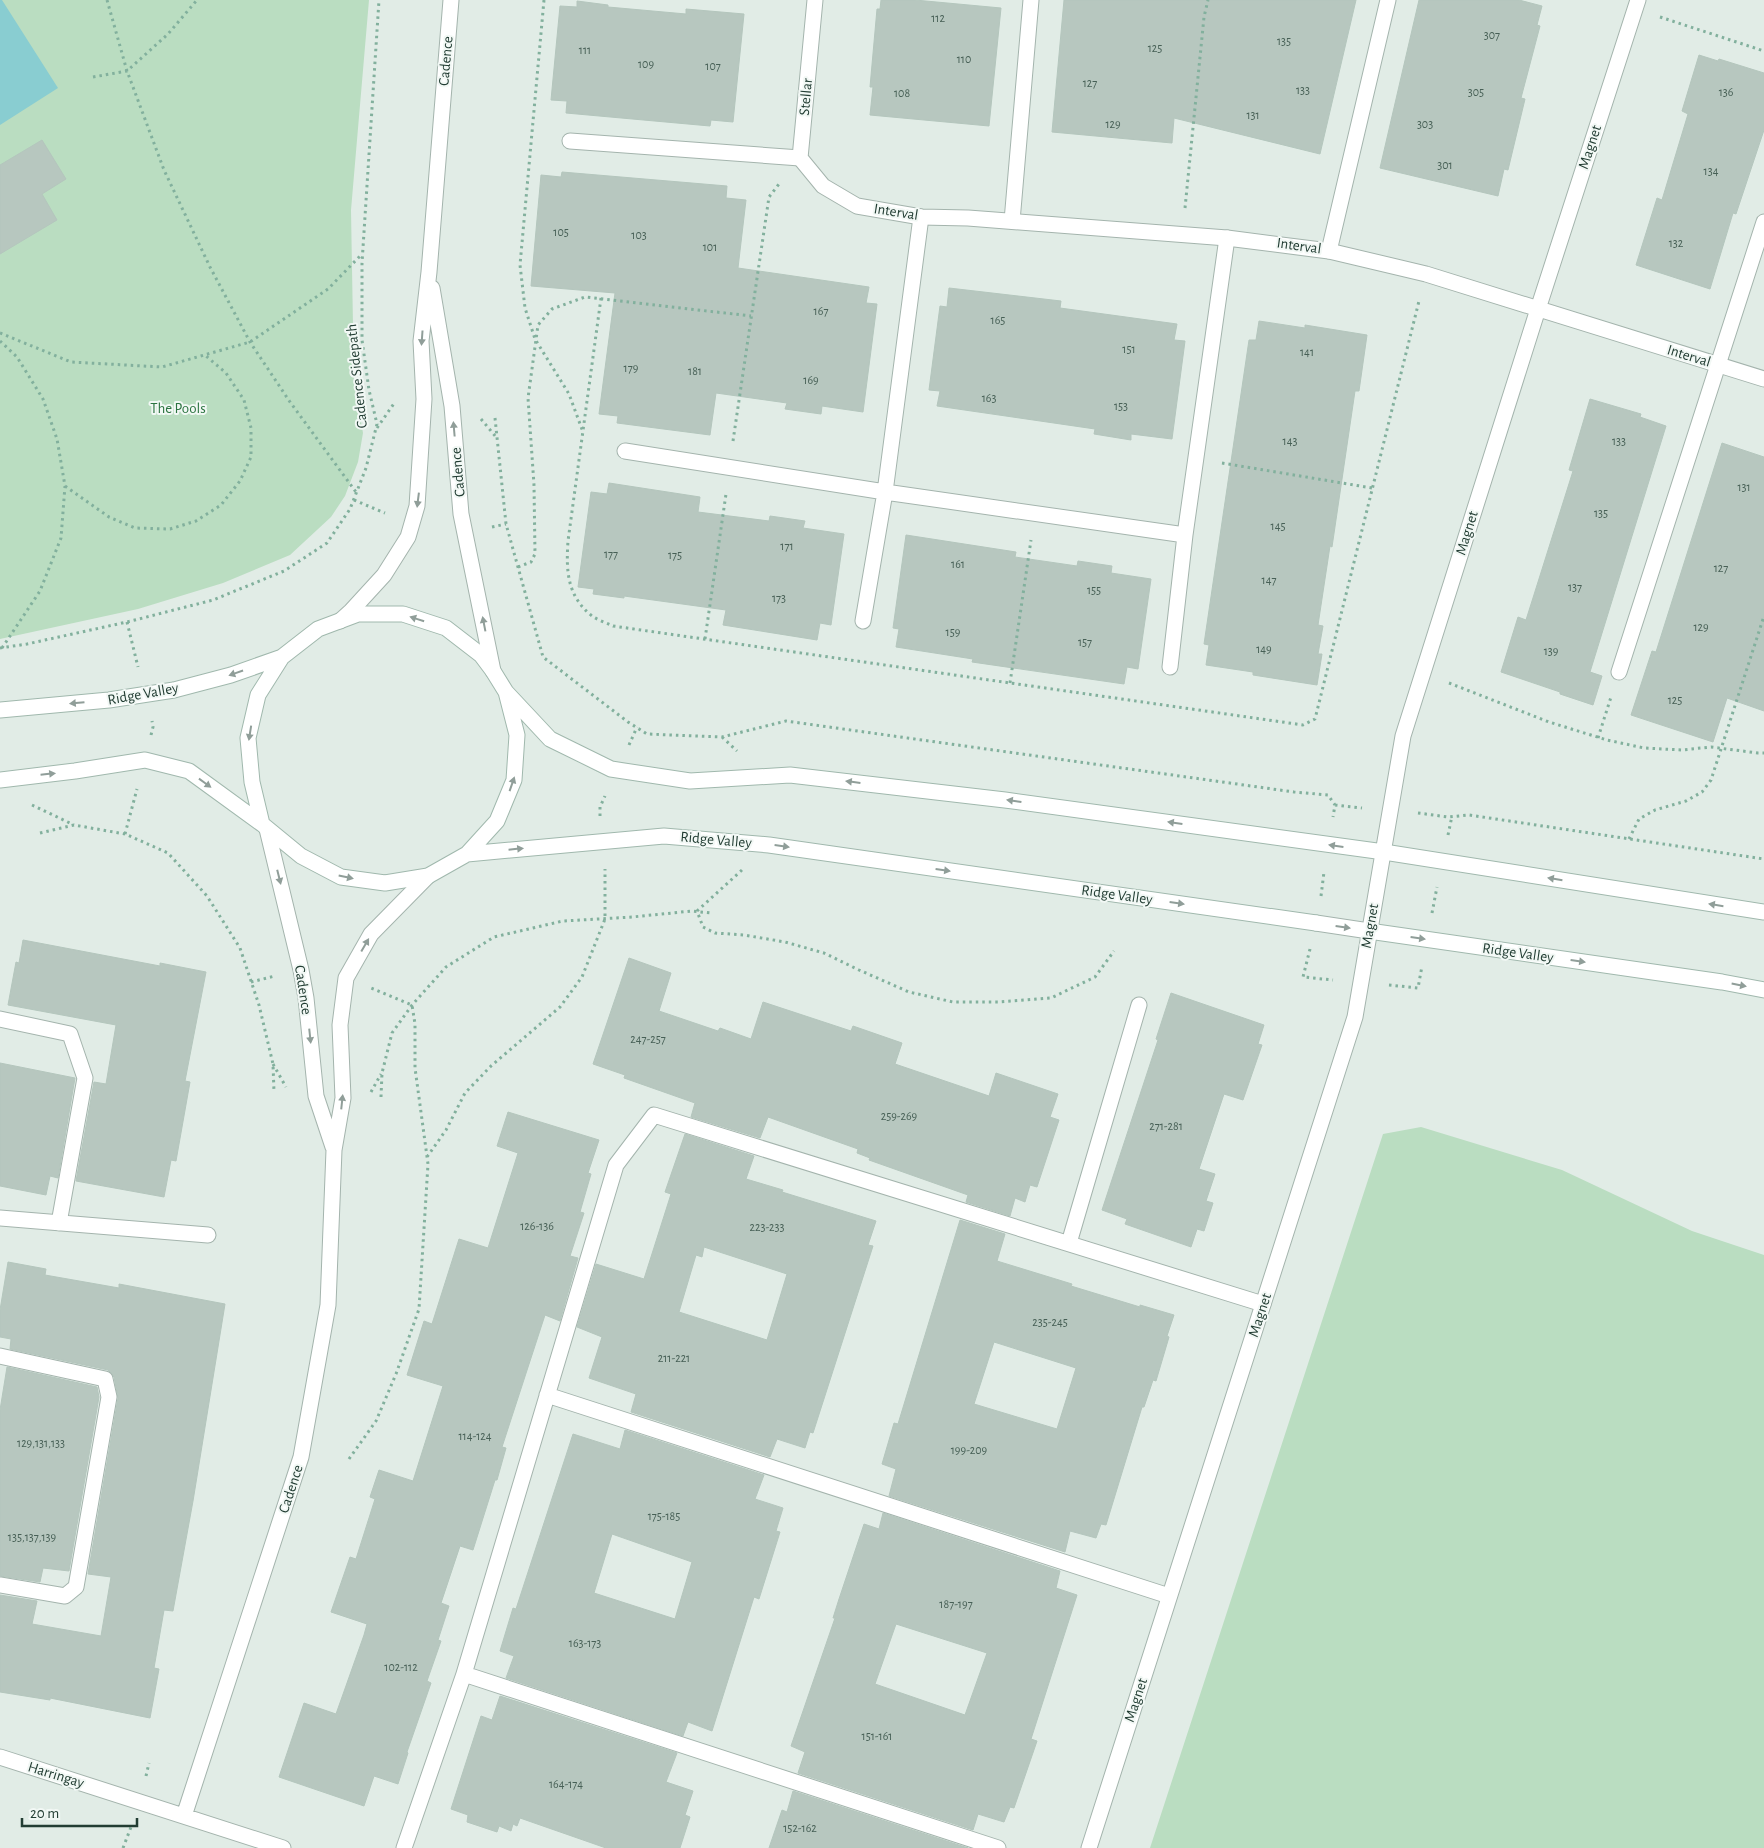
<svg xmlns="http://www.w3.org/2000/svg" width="1764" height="1848" font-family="'Alegreya Sans',sans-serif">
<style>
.green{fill:#baddc1}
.water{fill:#89cdd1}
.building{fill:#b7c7bf;stroke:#b4c6bd;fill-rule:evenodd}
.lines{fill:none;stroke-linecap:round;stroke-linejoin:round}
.service-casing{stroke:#a4b4ad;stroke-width:17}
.minor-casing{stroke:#a4b4ad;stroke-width:17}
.tertiary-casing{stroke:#a4b4ad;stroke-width:17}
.secondary-casing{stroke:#a0b8ad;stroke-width:17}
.path{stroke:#82b09d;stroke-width:3;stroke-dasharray:2.5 4;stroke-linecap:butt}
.service{stroke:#fff;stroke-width:15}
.minor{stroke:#fff;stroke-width:15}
.tertiary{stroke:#fff;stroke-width:15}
.secondary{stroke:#fff;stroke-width:15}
.oneway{fill:#909e99}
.labels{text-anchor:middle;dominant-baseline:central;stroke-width:4;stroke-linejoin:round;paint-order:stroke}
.number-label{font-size:12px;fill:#476056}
.street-label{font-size:15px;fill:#223d33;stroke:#f2f8f5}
.park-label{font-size:15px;fill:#2c7441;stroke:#f2f8f5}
</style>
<rect width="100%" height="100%" fill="#e1ece6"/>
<path class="green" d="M 0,0 L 369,0 L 351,210 L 354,384 L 363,433 L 358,462 L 345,496 L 331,517 L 290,555 L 223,583 L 138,609 L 0,639 Z
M 1421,1127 L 1562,1170 L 1692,1231 L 1764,1255 L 1764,1848 L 1150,1848 L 1383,1134 Z"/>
<path class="water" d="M 0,0 L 2,0 L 58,88 L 0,125 Z"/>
<path class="building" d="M 881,0 L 915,0 L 1001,8 L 989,126 L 870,115 L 873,87 L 870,87 L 877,9 L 880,9 Z
M 1064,0 L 1356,0 L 1320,154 L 1174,118 L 1172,143 L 1052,132 Z
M 1419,0 L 1519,0 L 1542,6 L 1537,25 L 1540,26 L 1521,98 L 1525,99 L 1508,170 L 1504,169 L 1498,196 L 1380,168 Z
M 577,1 L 608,5 L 608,7 L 686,14 L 686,9 L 744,14 L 733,122 L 711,120 L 710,126 L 566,113 L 567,101 L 551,100 L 560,6 L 577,7 Z
M 1699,55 L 1718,61 L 1719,59 L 1764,73 L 1764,130 L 1736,214 L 1733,213 L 1710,289 L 1636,265 L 1657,198 L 1662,200 L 1688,114 L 1682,111 Z
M 42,140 L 66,179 L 42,194 L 57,220 L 0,254 L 0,165 Z
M 562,172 L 727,186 L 726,198 L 746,200 L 738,268 L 869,287 L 866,303 L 877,304 L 863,412 L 822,406 L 821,414 L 785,409 L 787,403 L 716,393 L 710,435 L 617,423 L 618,416 L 599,414 L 615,293 L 531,286 L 541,175 L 561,177 Z
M 949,288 L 1061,301 L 1060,308 L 1177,324 L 1174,340 L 1185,341 L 1172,439 L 1131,434 L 1131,440 L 1094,434 L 1095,429 L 937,406 L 940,391 L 929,390 L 940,306 L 947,307 Z
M 1259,321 L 1305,328 L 1305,325 L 1367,335 L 1359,391 L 1355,391 L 1332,547 L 1330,546 L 1318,625 L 1323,626 L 1318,654 L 1322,654 L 1317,685 L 1253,675 L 1253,672 L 1206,665 L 1209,645 L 1204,644 L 1249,340 L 1256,340 Z
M 1590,399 L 1641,414 L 1640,417 L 1666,426 L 1590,672 L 1602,676 L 1593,705 L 1560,694 L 1560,692 L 1501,672 L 1518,617 L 1526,620 L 1573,471 L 1569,470 Z
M 1722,443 L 1764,457 L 1764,711 L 1727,698 L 1713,742 L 1631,715 L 1652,651 L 1656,652 Z
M 609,483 L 700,497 L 698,512 L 769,521 L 770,516 L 805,521 L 803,528 L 844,534 L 831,625 L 820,623 L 817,640 L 723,625 L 726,610 L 624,596 L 624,598 L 593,594 L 594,589 L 578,587 L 591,492 L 607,494 Z
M 906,535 L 1016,552 L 1015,557 L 1077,566 L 1078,561 L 1112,566 L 1111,573 L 1151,579 L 1138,669 L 1127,667 L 1124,684 L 972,662 L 973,659 L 896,647 L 899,629 L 893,628 Z
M 23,940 L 160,966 L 160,963 L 206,972 L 185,1081 L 190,1082 L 176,1161 L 171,1160 L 164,1197 L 76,1181 L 94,1082 L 106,1084 L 116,1025 L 8,1005 L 16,962 L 19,963 Z
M 629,958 L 671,973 L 659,1011 L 718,1031 L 720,1028 L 751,1039 L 763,1002 L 851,1031 L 853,1026 L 902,1043 L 895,1064 L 989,1096 L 996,1073 L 1058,1094 L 1050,1117 L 1059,1120 L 1037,1187 L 1030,1185 L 1025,1202 L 1015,1198 L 1010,1216 L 966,1202 L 968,1195 L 869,1160 L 870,1158 L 857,1153 L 858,1149 L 768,1117 L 760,1138 L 691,1117 L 695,1103 L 624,1078 L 625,1075 L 593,1064 Z
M 1171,993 L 1264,1025 L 1258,1044 L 1262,1045 L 1243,1100 L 1224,1094 L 1199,1169 L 1215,1174 L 1206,1201 L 1213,1203 L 1204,1231 L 1197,1229 L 1191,1247 L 1125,1224 L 1127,1219 L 1102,1210 L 1158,1040 L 1156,1039 Z
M 0,1063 L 75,1078 L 58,1178 L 50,1176 L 46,1195 L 0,1186 Z
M 508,1112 L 599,1140 L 588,1173 L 591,1174 L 580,1212 L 584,1213 L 570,1256 L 578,1258 L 560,1321 L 545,1315 L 502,1447 L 506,1448 L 497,1480 L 495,1480 L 473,1550 L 460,1546 L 441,1603 L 449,1606 L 438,1640 L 441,1641 L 427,1681 L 431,1683 L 407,1752 L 408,1753 L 398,1784 L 374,1776 L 364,1806 L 279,1777 L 304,1703 L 336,1714 L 364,1635 L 367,1624 L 331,1612 L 350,1557 L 356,1559 L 375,1499 L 370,1497 L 379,1470 L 413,1481 L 443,1386 L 407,1375 L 424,1321 L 432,1324 L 459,1239 L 488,1248 L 518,1153 L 497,1146 Z
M 685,1134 L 754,1156 L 746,1179 L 783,1190 L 782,1192 L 876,1221 L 868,1245 L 873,1246 L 813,1433 L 810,1432 L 805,1448 L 777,1439 L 770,1457 L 631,1412 L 636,1394 L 589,1378 L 602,1337 L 577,1327 L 596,1264 L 644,1279 L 671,1194 L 665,1192 ZM 704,1247 L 787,1274 L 767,1340 L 679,1312 L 696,1255 L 702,1257 Z
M 960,1220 L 1005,1234 L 997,1261 L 1072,1284 L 1071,1286 L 1140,1307 L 1140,1305 L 1174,1315 L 1167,1336 L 1169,1337 L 1156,1381 L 1153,1380 L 1144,1407 L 1142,1407 L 1106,1525 L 1101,1524 L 1096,1538 L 1070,1531 L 1065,1552 L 889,1496 L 896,1469 L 882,1464 L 894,1423 L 898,1424 ZM 994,1342 L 1076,1368 L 1057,1429 L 974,1404 Z
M 8,1262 L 46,1269 L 45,1275 L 119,1288 L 119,1284 L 225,1304 L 193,1501 L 173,1611 L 164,1610 L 154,1668 L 159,1669 L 150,1718 L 50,1698 L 50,1700 L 0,1692 L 0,1595 L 37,1601 L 32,1624 L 101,1636 L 111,1577 L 88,1574 L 118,1398 L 114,1377 L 108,1370 L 10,1349 L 11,1339 L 0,1337 L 0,1310 Z
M 7,1367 L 97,1387 L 99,1397 L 69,1571 L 43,1568 L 40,1582 L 0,1576 L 0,1410 Z
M 625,1430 L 764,1475 L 755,1499 L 783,1508 L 776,1531 L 780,1532 L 759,1599 L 754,1597 L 712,1731 L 688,1722 L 683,1736 L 506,1678 L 514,1656 L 500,1651 L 513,1608 L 516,1609 L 573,1434 L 620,1449 ZM 612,1534 L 692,1562 L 675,1619 L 594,1593 Z
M 883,1513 L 1060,1571 L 1056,1588 L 1077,1595 L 1031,1739 L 1037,1741 L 1014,1808 L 1010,1807 L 1004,1822 L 978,1814 L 973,1830 L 798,1773 L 805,1752 L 791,1746 L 835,1618 L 833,1618 L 839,1599 L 864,1524 L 879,1529 ZM 896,1624 L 987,1653 L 965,1715 L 875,1684 Z
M 500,1696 L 677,1753 L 666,1782 L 693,1791 L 685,1815 L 690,1817 L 680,1848 L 606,1848 L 520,1818 L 517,1826 L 513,1824 L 511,1831 L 499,1826 L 497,1832 L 467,1822 L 468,1815 L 451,1809 L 481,1716 L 492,1720 Z
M 793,1791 L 968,1848 L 769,1848 L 782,1810 L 787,1812 Z"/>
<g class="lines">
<defs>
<path id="service" d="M 570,141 L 800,158
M 1012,221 L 1031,0
M 1329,251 L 1388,0
M 625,451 L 885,492 L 1185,535
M 863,621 L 885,492 L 921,217
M 1170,667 L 1185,535 L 1227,238
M 1619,672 L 1764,222
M 0,1019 L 70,1034 L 85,1078 L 59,1223
M 0,1218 L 208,1235
M 1069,1243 L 1139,1005
M 0,1356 L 105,1379 L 109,1397 L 76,1587 L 65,1596 L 0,1585
M 547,1395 L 1169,1596
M 404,1848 L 464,1674
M 998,1848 L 464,1674 L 616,1165 L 654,1115 L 1263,1304"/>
<path id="minor" d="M 815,0 L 800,158 L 823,186 L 857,206 L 921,217 L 968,218 L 1227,238 L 1329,251 L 1426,274 L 1764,379
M 267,829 L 301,970 L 306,998 L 316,1096 L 333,1147
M 0,1757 L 283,1848
M 184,1816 L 301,1457 L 328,1305 L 334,1150 L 343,1098 L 340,1025 L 346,978 L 371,934 L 428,876
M 1089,1848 L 1355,1017 L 1403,736 L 1538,309 L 1638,0"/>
<path id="tertiary" d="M 432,288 L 452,406 L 461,514 L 493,671
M 340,621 L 351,611 L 384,575 L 408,537 L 417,506 L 424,399 L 421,341 L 429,272 L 451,0
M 1316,923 L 1369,931"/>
<path id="secondary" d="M 506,692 L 550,739 L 611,769 L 690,781 L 790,775 L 1005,800 L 1384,852 L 1764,912
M 0,710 L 109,700 L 174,690 L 231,675 L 282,657
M 0,780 L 75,771 L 145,760 L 189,771 L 262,824 L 301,856 L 341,877 L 385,883 L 428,876 L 467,854 L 497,821 L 514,780 L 517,735 L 506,692 L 493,671 L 481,655 L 446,628 L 403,614 L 358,614 L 318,629 L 282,657 L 258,695 L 248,738 L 252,782 L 262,824
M 467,854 L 664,836 L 769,845 L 1316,923
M 1369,931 L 1722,982 L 1764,990"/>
</defs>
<use href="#service" class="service-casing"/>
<use href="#minor" class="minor-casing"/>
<use href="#tertiary" class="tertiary-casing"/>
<use href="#secondary" class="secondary-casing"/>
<path class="path" d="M 107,0 L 127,71 L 164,170 L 210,267 L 250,342 L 290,402 L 356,492
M 544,0 L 520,265 L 525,308 L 535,339 L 569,394 L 583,432
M 1660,17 L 1764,51
M 93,77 L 127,71 L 168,34 L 197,0
M 1185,208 L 1204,17 L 1208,0
M 601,298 L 568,541 C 566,571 567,596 592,616 C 598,620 606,623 613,626 L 1303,725 L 1315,719 L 1419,301
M 0,333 L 71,362 L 162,367 L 250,342 L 328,289 L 362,254
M 0,341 L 17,357 L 43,399 L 57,439 L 65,486 L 61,538 L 40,591 L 0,651
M 495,418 L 506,524 L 543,657 L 628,722 L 647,734 L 722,737 L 786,721 L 1294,792 L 1328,795 L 1335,805 L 1333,817
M 481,419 L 496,437
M 377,428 L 395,402
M 733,441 L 769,197 L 779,184
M 1222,463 L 1372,488
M 65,486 L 109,517 L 135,528 L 170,529 L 196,521 L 221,505 L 240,481 L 251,457 L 251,428 L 244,400 L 226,373 L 206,356
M 354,500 L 385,513
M 492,527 L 506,524
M 518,567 L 531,562 L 535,554 L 534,485 L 528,398 L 538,325 L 552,309 L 585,297 L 751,316
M 127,622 L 138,667
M 705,639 L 726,494
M 0,648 L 27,644 L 127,622 L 213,600 L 284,571 L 327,543 L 350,509 L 366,468 L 377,424 L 369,390 L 362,340 L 362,263 L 379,0
M 1010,683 L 1031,540
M 1449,683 L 1549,722 L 1607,740 L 1644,748 L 1682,750 L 1711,747 L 1758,753 L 1764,753
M 151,735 L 153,727 L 152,721
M 722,737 L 737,751
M 1598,738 L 1611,697
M 629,745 L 637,727
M 32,805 L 74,825
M 1335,805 L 1362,808
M 1418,813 L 1448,817 L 1469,815 L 1764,859
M 600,816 L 600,807 L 605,796
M 40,833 L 74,825 L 125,834 L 168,853 L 207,896 L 240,948 L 259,1005 L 273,1064 L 274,1092
M 125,834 L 137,789
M 1448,835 L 1452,816
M 1629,839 L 1639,819 L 1655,810 L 1686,801 L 1702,792 L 1711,780 L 1764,616
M 742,870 L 697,911 L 703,927 L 715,933 L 744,935 L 785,942 L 824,953 L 859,970 L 909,992 L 953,1002 L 999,1002 L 1051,998 L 1095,977 L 1114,951
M 1321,896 L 1324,872
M 1432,913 L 1437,887
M 1310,949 L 1303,977 L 1333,980
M 251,982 L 275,976
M 1389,985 L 1418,988 L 1422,966
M 273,1064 L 286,1087
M 371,1092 L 381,1074
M 381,1097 L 382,1073 L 392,1033 L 412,1005 L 446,967 L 494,937 L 563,921 L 632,917 L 692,911 L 711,913
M 427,1157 L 446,1130 L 465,1093 L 491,1066 L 560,1007 L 582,977 L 605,919 L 605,869
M 349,1459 L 376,1421 L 396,1374 L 419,1309 L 428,1164 L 415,1068 L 415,1024 L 412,1005 L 371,988
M 146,1776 L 149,1763
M 123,1848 L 131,1827"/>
<use href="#service" class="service"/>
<use href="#minor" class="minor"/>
<use href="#tertiary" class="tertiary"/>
<use href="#secondary" class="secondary"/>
</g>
<defs><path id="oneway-solid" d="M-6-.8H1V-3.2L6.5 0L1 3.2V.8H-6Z" transform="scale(1.25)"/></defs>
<g class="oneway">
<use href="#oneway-solid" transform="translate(422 338) rotate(94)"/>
<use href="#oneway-solid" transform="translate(454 429) rotate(-95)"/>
<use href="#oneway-solid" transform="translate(418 500) rotate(97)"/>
<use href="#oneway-solid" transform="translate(417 619) rotate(-162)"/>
<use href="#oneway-solid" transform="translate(484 624) rotate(-101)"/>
<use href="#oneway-solid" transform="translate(236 673) rotate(161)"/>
<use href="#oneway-solid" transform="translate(77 703) rotate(175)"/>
<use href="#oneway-solid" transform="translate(250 733) rotate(99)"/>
<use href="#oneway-solid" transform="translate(48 774) rotate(-6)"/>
<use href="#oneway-solid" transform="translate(853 782) rotate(-173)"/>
<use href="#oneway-solid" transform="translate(205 783) rotate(36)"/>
<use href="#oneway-solid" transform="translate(512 784) rotate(-71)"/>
<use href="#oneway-solid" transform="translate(1014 801) rotate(-172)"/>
<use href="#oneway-solid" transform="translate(1175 823) rotate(-172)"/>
<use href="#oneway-solid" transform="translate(782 846) rotate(8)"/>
<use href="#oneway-solid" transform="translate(1336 846) rotate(-172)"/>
<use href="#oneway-solid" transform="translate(516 849) rotate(-6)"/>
<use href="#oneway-solid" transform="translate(943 870) rotate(8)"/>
<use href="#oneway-solid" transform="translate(279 877) rotate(76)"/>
<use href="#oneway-solid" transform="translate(346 877) rotate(12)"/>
<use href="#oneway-solid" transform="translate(1555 879) rotate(-171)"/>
<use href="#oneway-solid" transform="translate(1177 903) rotate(8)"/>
<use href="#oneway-solid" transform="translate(1716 905) rotate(-171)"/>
<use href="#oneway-solid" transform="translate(1343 927) rotate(8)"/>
<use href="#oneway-solid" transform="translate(1418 938) rotate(8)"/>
<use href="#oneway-solid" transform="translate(365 945) rotate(-60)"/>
<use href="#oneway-solid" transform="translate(1578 961) rotate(8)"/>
<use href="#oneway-solid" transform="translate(1739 985) rotate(11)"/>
<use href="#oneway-solid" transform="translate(310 1036) rotate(84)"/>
<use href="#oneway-solid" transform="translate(342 1102) rotate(-84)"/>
</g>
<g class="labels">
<g class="number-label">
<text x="938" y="18">112</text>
<text x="1492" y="35">307</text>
<text x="1284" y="41">135</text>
<text x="1155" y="48">125</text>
<text x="585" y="50">111</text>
<text x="964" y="59">110</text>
<text x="646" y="64">109</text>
<text x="713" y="66">107</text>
<text x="1090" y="83">127</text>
<text x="1303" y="90">133</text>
<text x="1476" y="92">305</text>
<text x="1726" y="92">136</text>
<text x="902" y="93">108</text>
<text x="1253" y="115">131</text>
<text x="1113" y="124">129</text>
<text x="1425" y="124">303</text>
<text x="1445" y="165">301</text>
<text x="1711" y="171">134</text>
<text x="561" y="232">105</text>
<text x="639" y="235">103</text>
<text x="1676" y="243">132</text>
<text x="710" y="247">101</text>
<text x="821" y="311">167</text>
<text x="998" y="320">165</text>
<text x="1129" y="349">151</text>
<text x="1307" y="352">141</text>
<text x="631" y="368">179</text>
<text x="695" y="371">181</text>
<text x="811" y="380">169</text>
<text x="989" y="398">163</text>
<text x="1121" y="406">153</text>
<text x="1290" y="441">143</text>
<text x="1619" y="441">133</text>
<text x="1744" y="487">131</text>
<text x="1601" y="513">135</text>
<text x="1278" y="526">145</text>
<text x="787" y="546">171</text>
<text x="611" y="554">177</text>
<text x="675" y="555">175</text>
<text x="958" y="564">161</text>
<text x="1721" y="568">127</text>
<text x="1269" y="580">147</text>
<text x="1575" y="587">137</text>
<text x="1094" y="590">155</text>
<text x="779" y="598">173</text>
<text x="1701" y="627">129</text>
<text x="953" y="632">159</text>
<text x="1085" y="642">157</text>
<text x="1264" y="649">149</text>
<text x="1551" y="651">139</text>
<text x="1675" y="700">125</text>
<text x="648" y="1039">247-257</text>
<text x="899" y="1116">259-269</text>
<text x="1166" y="1126">271-281</text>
<text x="537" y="1226">126-136</text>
<text x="767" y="1227">223-233</text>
<text x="1050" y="1322">235-245</text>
<text x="674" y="1358">211-221</text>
<text x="475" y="1436">114-124</text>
<text x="41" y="1443">129,131,133</text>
<text x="969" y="1450">199-209</text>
<text x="664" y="1516">175-185</text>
<text x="32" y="1537">135,137,139</text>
<text x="956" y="1604">187-197</text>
<text x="585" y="1643">163-173</text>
<text x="401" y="1667">102-112</text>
<text x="877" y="1736">151-161</text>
<text x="566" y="1784">164-174</text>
<text x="800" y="1828">152-162</text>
</g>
<g class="street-label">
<text transform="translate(446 61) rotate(-85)">Cadence</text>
<text transform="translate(806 97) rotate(-85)">Stellar</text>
<text transform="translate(1590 147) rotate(-72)">Magnet</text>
<text transform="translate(896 212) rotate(9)">Interval</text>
<text transform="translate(1299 246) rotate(8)">Interval</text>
<text transform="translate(1689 356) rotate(17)">Interval</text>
<text transform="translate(357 376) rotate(-96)">Cadence Sidepath</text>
<text transform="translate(458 472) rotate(-95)">Cadence</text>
<text transform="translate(1467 533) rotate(-73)">Magnet</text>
<text transform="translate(143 694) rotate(-10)">Ridge Valley</text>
<text transform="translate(716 840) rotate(5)">Ridge Valley</text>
<text transform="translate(1117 895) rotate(8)">Ridge Valley</text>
<text transform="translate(1370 926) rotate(-80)">Magnet</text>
<text transform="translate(1518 953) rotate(8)">Ridge Valley</text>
<text transform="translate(303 990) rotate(81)">Cadence</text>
<text transform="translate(1260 1315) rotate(-72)">Magnet</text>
<text transform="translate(291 1489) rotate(-72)">Cadence</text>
<text transform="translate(1136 1700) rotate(-72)">Magnet</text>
<text transform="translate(56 1775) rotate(17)">Harringay</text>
</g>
<g class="park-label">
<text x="178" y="408">The Pools</text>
</g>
</g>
<path d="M22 1818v8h115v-8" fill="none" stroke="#223d33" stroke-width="2.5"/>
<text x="30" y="1818" font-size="15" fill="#223d33" stroke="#f2f8f5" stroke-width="4" paint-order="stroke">20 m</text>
</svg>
